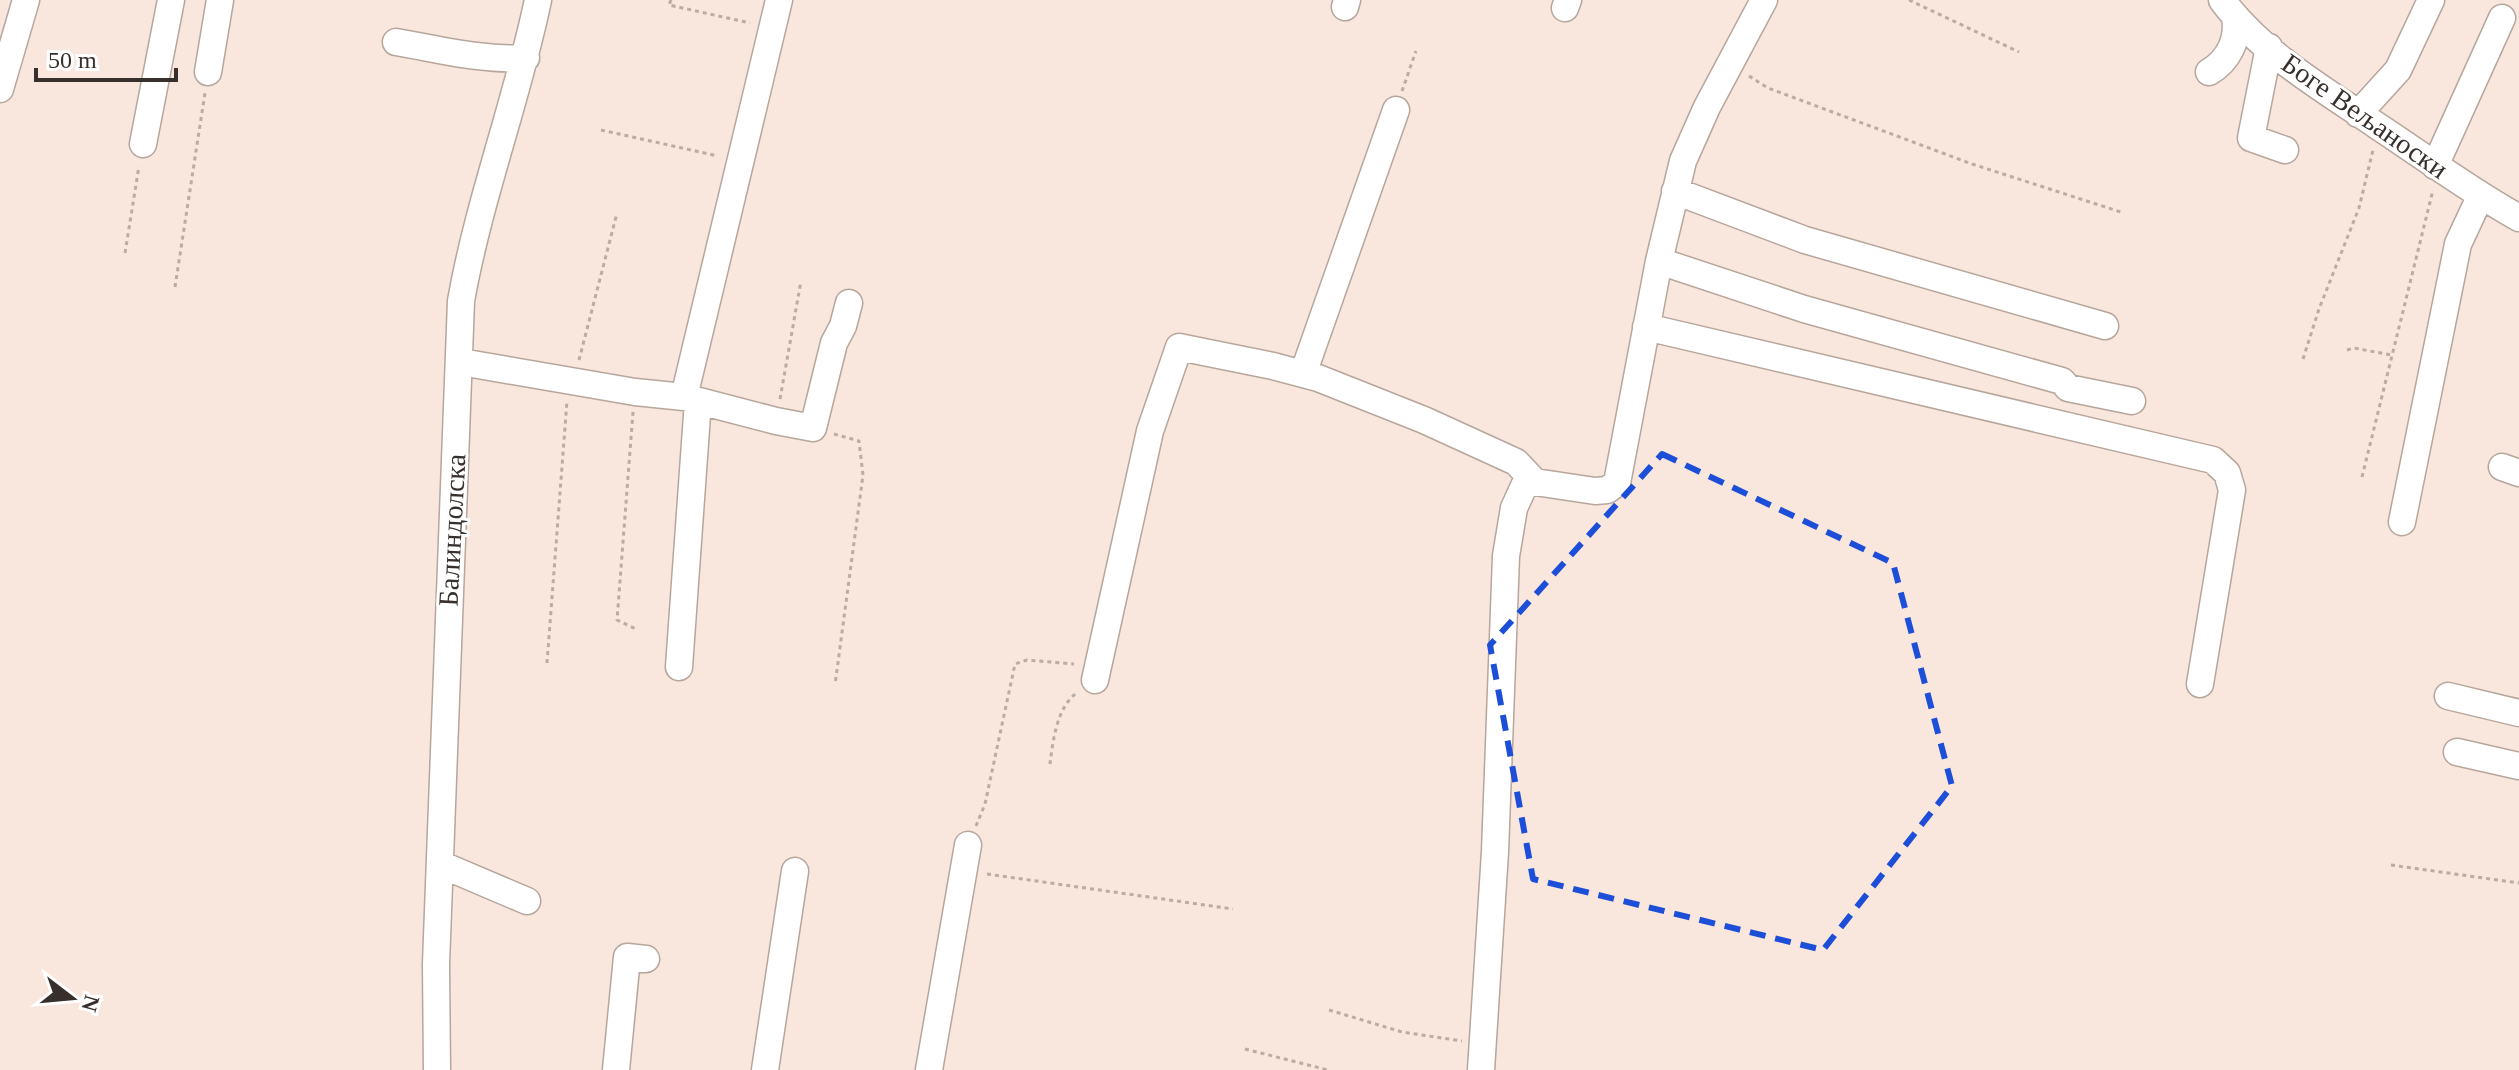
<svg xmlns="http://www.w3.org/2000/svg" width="2519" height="1070" font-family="'Times New Roman',serif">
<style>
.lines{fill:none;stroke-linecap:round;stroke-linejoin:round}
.minor-casing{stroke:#b7a69c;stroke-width:29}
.path{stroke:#baaba3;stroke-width:3;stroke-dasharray:4 4;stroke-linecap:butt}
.minor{stroke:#fff;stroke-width:26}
.marked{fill:none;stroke:#1d4ed8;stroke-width:6;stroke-dasharray:16 10;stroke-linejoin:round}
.labels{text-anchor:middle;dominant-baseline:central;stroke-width:6;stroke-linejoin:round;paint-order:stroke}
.street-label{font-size:28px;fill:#362f2b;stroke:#fff}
</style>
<rect width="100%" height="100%" fill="#f9e6dd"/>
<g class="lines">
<defs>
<path id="minor" d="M 2222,0 C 2262,54 2325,90 2379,127 C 2426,158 2470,191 2519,218
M 1345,7 L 1347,0
M 1565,8 L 1568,0
M 396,42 C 438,49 483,61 526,58
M 2269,47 L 2251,138 L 2285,150
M 208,72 L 220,0
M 2209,72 C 2228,61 2239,40 2235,17
M 0,89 L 26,0
M 2358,114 L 2398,70 L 2431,0
M 143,144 L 171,0
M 2435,166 L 2502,18
M 1675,191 L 1805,240 L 2105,326
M 1659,261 L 1804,309 L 2062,381 L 2068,388 L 2132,401
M 1646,327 L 2213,460 L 2227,473 L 2232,490 L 2200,684
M 461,362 L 635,392 L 684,397 L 776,421 L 813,428 L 834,343 L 843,326 L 849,303
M 1303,374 L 1396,110
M 684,397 L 779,0
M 2502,467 L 2519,473
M 2402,522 L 2458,244 L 2480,197
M 679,667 L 698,401
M 1095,680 L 1150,431 L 1179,347 L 1273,366 L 1318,378 L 1424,420 L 1516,462 L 1535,482
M 2448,696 L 2519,713
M 2457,752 L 2519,766
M 440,864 L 527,901
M 437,1070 L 436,964 L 461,301 C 479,199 517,101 538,0
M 616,1070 L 627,957 L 646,959
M 765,1070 L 795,871
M 929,1070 L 968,845
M 1481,1070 L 1495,852 L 1506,556 L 1514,508 L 1525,484 L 1535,482 L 1595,491 L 1607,490 L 1617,483 L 1659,261 L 1683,161 L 1707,107 L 1764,0"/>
</defs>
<use href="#minor" class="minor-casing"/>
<path class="path" d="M 671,0 L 669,5 L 750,23
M 1909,0 L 2019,52
M 1749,76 L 1768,88 L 1972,164 L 2124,213
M 1402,91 L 1416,51
M 601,130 L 718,156
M 125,253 L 139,166
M 175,287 L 205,93
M 2347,350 L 2354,348 L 2391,355
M 2303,359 L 2319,309 L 2359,208 L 2373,150
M 579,360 L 617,213
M 780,399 L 801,281
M 633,412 L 617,620 L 636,629
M 834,434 L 859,441 L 863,475 L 835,685
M 2362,477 L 2433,190
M 547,663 L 567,401
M 1050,764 C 1053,740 1057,706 1078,692
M 976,826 L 985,804 L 1015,664 L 1027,660 L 1074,664
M 2391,865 L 2519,883
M 987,874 L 1233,909
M 1329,1010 L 1402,1032 L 1462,1041
M 1245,1049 L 1328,1070"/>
<use href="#minor" class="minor"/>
</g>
<path class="marked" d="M 1662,454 L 1893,563 L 1952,786 L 1823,950 L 1533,879 L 1490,645 Z"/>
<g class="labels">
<g class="street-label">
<text transform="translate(2365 116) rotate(35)">Боге Вељаноски</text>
<text transform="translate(452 530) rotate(-87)">Балиндолска</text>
</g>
</g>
<g transform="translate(72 998) rotate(106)" stroke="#ffffff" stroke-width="6" paint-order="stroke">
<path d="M0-6L14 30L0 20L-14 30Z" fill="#362f2b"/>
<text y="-12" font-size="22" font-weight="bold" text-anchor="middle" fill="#362f2b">N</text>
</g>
<path d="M36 68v12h140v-12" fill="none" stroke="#362f2b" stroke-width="4"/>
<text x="48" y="68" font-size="24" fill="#362f2b" stroke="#ffffff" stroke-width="6" paint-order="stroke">50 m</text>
</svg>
